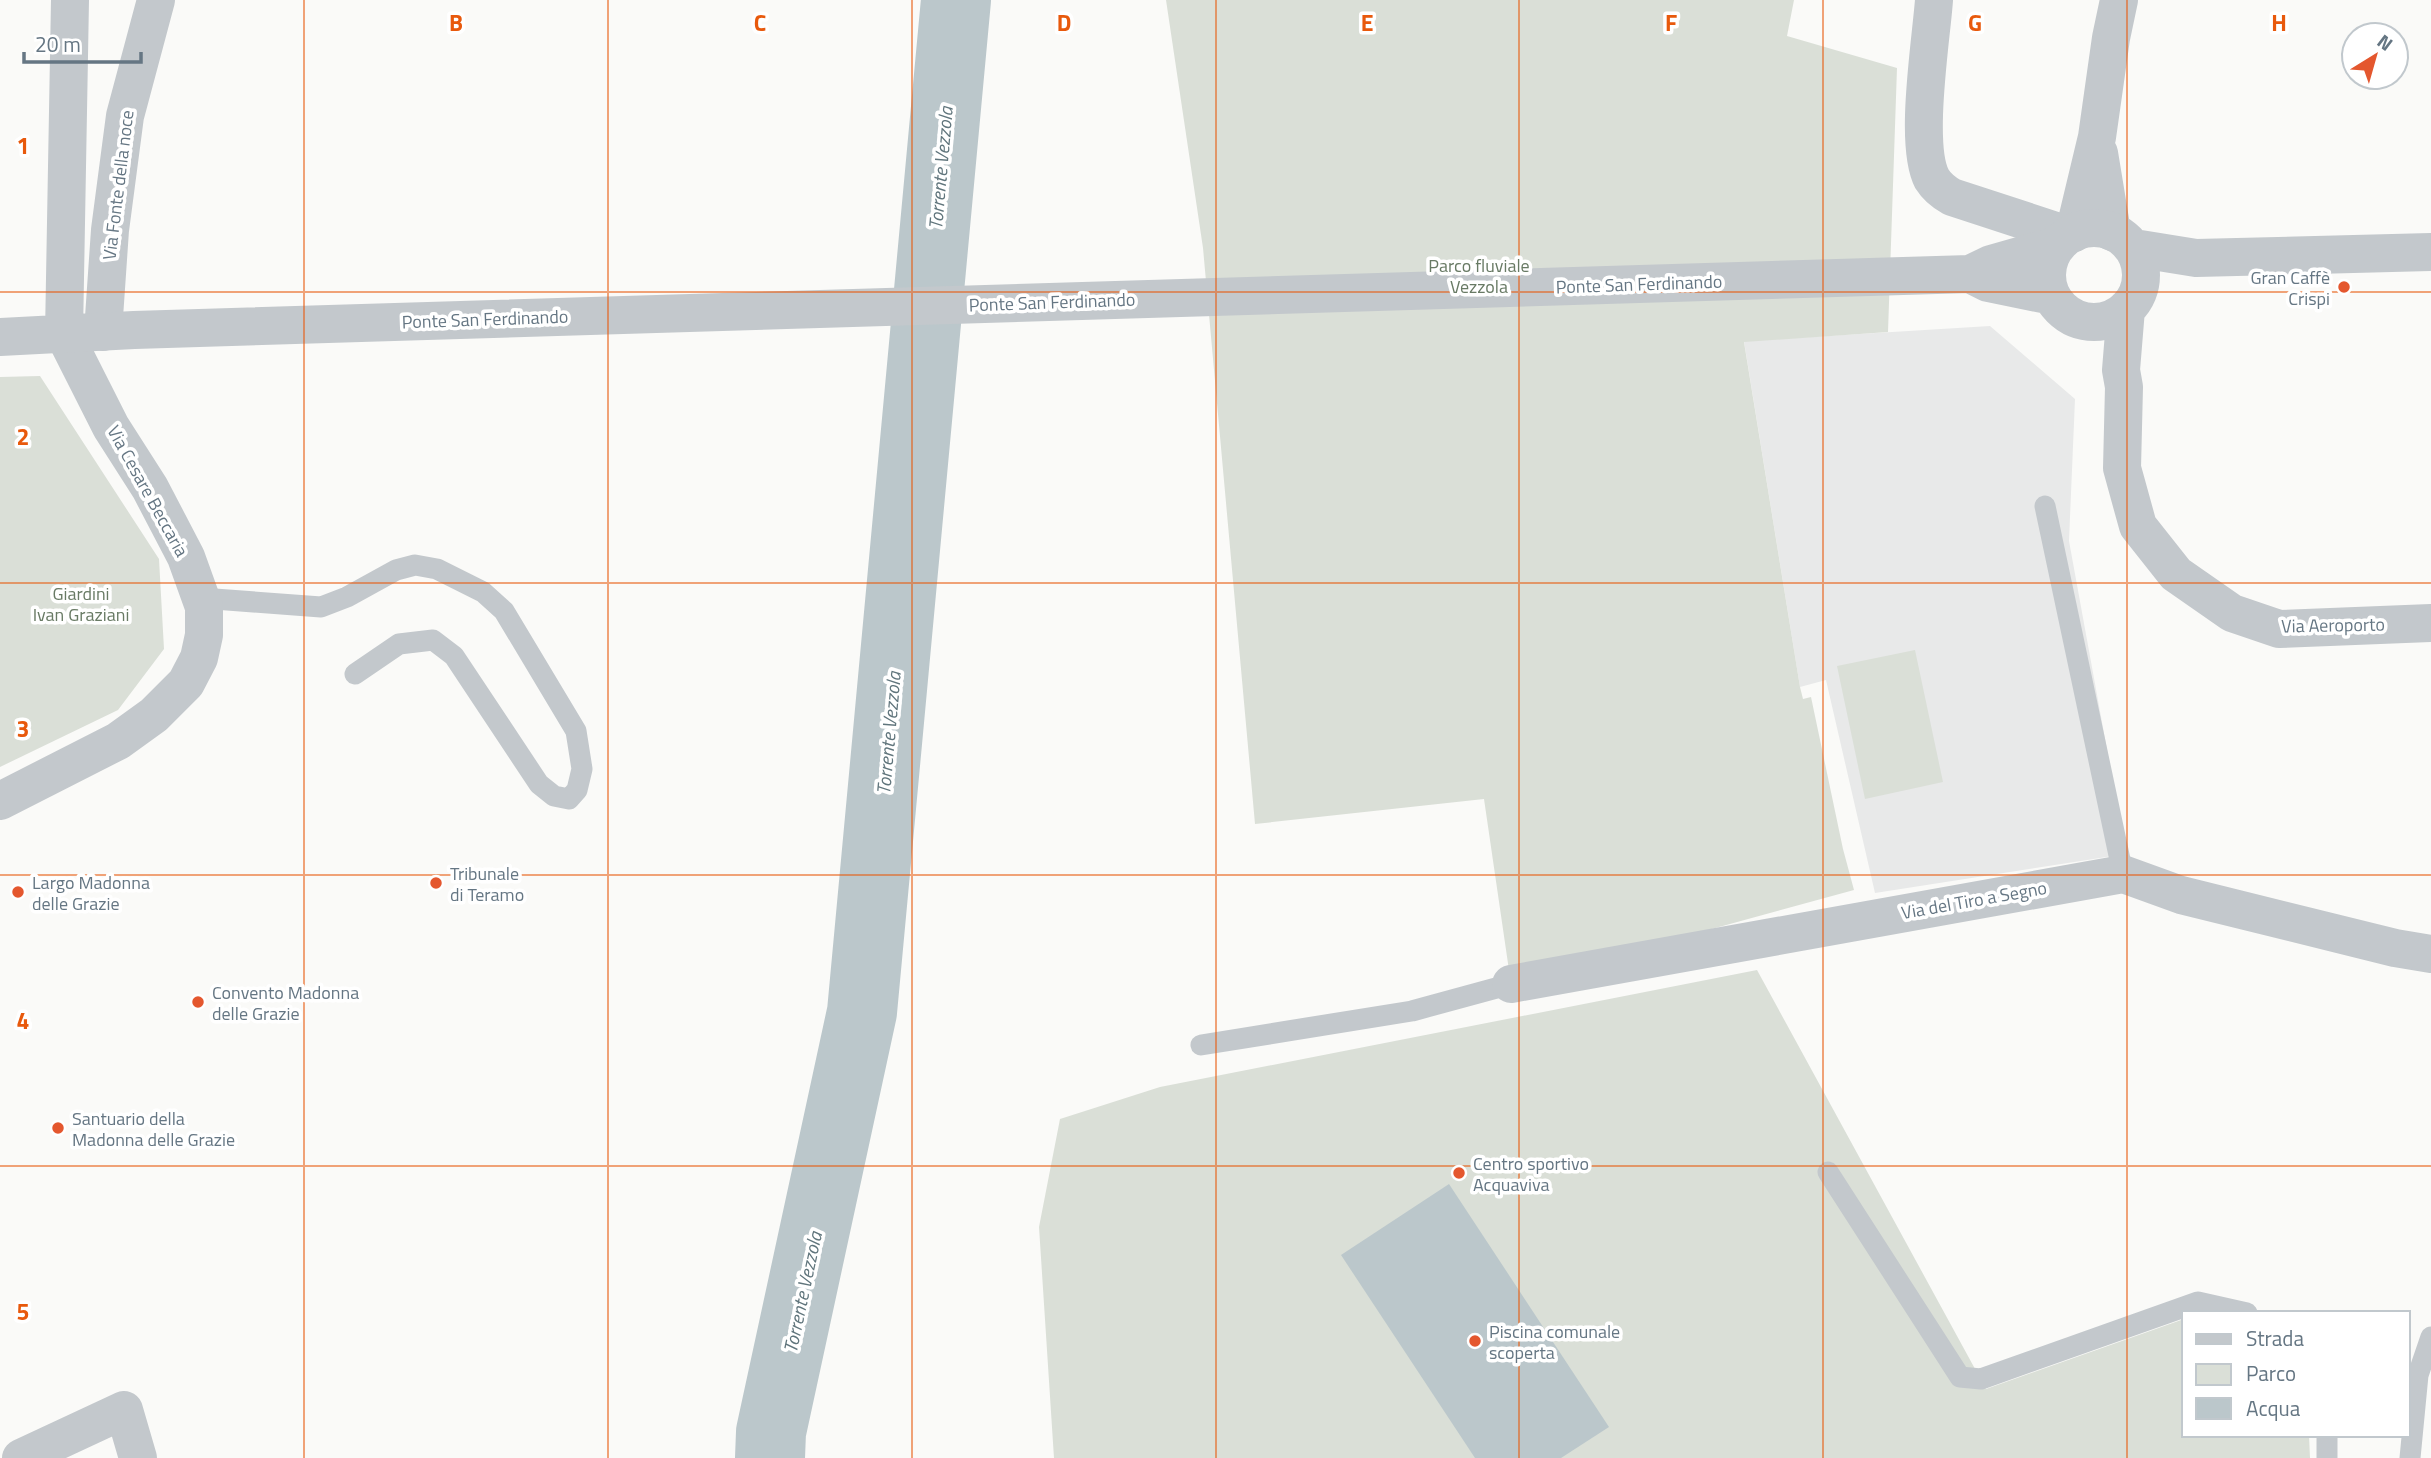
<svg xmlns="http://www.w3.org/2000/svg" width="2431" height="1458" font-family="'Titillium Web',sans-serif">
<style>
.built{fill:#e8e9e9}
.green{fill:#dadfd7}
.water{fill:#bbc7cb}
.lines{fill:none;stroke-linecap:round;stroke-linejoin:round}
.river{stroke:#bbc7cb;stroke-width:70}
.service{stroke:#c3c8cc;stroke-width:21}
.minor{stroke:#c3c8cc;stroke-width:38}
.tertiary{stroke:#c3c8cc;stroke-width:38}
.grid{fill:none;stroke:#e8590c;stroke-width:2;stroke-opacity:0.55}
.poi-dot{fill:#e4572e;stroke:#fff;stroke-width:2.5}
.labels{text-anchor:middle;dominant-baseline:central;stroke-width:7;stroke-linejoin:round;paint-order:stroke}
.street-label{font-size:18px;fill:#657683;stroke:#fff}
.park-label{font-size:18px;fill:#687a64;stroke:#fff}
.poi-label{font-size:18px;fill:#657683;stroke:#fff;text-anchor:start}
.water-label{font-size:19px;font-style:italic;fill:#60757c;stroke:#fff}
.grid-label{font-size:23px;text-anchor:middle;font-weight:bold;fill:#e8590c;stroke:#fff;stroke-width:7;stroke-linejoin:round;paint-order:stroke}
</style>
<rect width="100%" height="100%" fill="#fafaf8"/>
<path class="built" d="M 1990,326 L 2075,399 L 2069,541 L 2126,854 L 1875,893 L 1826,680 L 1800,687 L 1744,341 Z"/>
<path class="green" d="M 1166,0 L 1794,0 L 1787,36 L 1897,68 L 1888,332 L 1744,342 L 1800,687 L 1803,699 L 1811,697 L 1843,849 L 1854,890 L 1511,984 L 1484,799 L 1255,824 L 1203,248 Z
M 40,376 L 159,559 L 164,649 L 118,710 L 0,767 L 0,377 Z
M 1915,650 L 1943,782 L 1865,799 L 1837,666 Z
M 1757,970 L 1986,1389 L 2184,1319 L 2184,1435 L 2309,1435 L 2310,1458 L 1054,1458 L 1039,1227 L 1060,1119 L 1160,1087 Z"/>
<path class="water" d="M 1449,1184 L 1609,1427 L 1561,1458 L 1475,1458 L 1341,1255 Z"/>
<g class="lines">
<path class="river" d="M 770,1458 L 771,1432 L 862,1012 L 956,0"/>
<path class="service" d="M 2045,506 L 2123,874
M 201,598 L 321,607 L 347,597 L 396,570 L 415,565 L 437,569 L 483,592 L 504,611 L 576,731 L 582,769 L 577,790 L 569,799 L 554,796 L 539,784 L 454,656 L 433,640 L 399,644 L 355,674
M 1201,1045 L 1412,1011 L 1511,984
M 1828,1172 L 1960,1377 L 1981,1379 L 2198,1302 L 2247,1313
M 2327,1435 L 2327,1458
M 2410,1458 L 2418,1375 L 2431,1337"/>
<path class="minor" d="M 1934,0 C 1931,41 1914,145 1932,179 C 1937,187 1943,192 1952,197 L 2068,235
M 2099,153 L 2112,232
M 2074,233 L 2097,137 L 2111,38 L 2119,0
M 103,332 L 110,230 L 125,116 L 156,0
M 0,801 L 118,741 L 154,715 L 186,683 L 199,658 L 204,635 L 204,607 L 186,557 L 150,488 L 111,427 L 64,334
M 1511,984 L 2123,874 L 2181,895 L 2395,948 L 2431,954
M 21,1458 L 124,1410 L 138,1458"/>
<path class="tertiary" d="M2047 275a47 47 0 1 1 94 0a47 47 0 1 1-94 0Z
M 2134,248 L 2196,258 L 2431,252
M 1970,274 L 1988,283 L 2052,296
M 2126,309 L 2121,370 L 2124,387 L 2122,468 L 2138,526 L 2176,574 L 2232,613 L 2279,629 L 2431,623
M 64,334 L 70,0
M 0,337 L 134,330 L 1970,274 L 1991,264 L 2058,245"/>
</g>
<path class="grid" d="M 304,0 L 304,1458M 608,0 L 608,1458M 912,0 L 912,1458M 1216,0 L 1216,1458M 1519,0 L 1519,1458M 1823,0 L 1823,1458M 2127,0 L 2127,1458M 0,292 L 2431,292M 0,583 L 2431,583M 0,875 L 2431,875M 0,1166 L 2431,1166"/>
<g class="poi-dot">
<circle cx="2344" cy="287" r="7"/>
<circle cx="436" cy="883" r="7"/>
<circle cx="18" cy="892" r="7"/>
<circle cx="198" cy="1002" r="7"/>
<circle cx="58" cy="1128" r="7"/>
<circle cx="1459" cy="1173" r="7"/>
<circle cx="1475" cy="1341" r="7"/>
</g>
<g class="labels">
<g class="street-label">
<text transform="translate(118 185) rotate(-83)">Via Fonte della noce</text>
<text transform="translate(1639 284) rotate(-2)">Ponte San Ferdinando</text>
<text transform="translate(1052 302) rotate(-2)">Ponte San Ferdinando</text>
<text transform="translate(485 319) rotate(-2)">Ponte San Ferdinando</text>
<text transform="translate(148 491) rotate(61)">Via Cesare Beccaria</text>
<text transform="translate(2333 625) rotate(-1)">Via Aeroporto</text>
<text transform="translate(1974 900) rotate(-10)">Via del Tiro a Segno</text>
</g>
<g class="park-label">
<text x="1479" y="265">Parco fluviale<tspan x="1479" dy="21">Vezzola</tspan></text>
<text x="81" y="593">Giardini<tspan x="81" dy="21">Ivan Graziani</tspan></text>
</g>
<g class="poi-label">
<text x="2330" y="277" text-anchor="end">Gran Caffè<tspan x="2330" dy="21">Crispi</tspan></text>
<text x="450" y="873">Tribunale<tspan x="450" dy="21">di Teramo</tspan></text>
<text x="32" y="882">Largo Madonna<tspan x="32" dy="21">delle Grazie</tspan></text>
<text x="212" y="992">Convento Madonna<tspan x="212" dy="21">delle Grazie</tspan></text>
<text x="72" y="1118">Santuario della<tspan x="72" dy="21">Madonna delle Grazie</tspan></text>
<text x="1473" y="1163">Centro sportivo<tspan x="1473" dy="21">Acquaviva</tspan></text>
<text x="1489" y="1331">Piscina comunale<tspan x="1489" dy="21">scoperta</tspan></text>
</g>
<g class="water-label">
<text transform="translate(940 168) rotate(-85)">Torrente Vezzola</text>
<text transform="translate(888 733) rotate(-85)">Torrente Vezzola</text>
<text transform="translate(802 1292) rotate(-78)">Torrente Vezzola</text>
</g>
</g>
<g class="grid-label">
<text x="456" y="31">B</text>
<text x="760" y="31">C</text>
<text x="1064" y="31">D</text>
<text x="1367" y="31">E</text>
<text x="1671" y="31">F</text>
<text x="1975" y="31">G</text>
<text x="2279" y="31">H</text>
<text x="23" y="154">1</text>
<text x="23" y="445">2</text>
<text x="23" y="737">3</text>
<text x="23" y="1029">4</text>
<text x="23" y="1320">5</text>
</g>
<rect x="2182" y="1311" width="228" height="126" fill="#ffffff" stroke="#c1c8cd" stroke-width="2"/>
<rect x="2196" y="1334" width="35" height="10" fill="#c3c8cc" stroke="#c1c8cd" stroke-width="2"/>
<text x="2246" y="1346" font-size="21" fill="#657683">Strada</text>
<rect x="2196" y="1364" width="35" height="21" fill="#dadfd7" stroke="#c1c8cd" stroke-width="2"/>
<text x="2246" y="1381" font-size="21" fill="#657683">Parco</text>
<rect x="2196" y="1398" width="35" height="21" fill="#bbc7cb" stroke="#c1c8cd" stroke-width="2"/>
<text x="2246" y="1416" font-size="21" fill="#657683">Acqua</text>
<g transform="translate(2375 56) rotate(37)"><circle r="33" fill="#ffffff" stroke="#c1c8cd" stroke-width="2"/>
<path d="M0-5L12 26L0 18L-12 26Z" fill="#e4572e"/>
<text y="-10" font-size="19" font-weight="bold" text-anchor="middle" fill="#657683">N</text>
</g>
<path d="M24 52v10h117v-10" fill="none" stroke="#657683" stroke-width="3.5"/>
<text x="35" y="52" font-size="21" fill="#657683" stroke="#ffffff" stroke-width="5" paint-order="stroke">20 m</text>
</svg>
